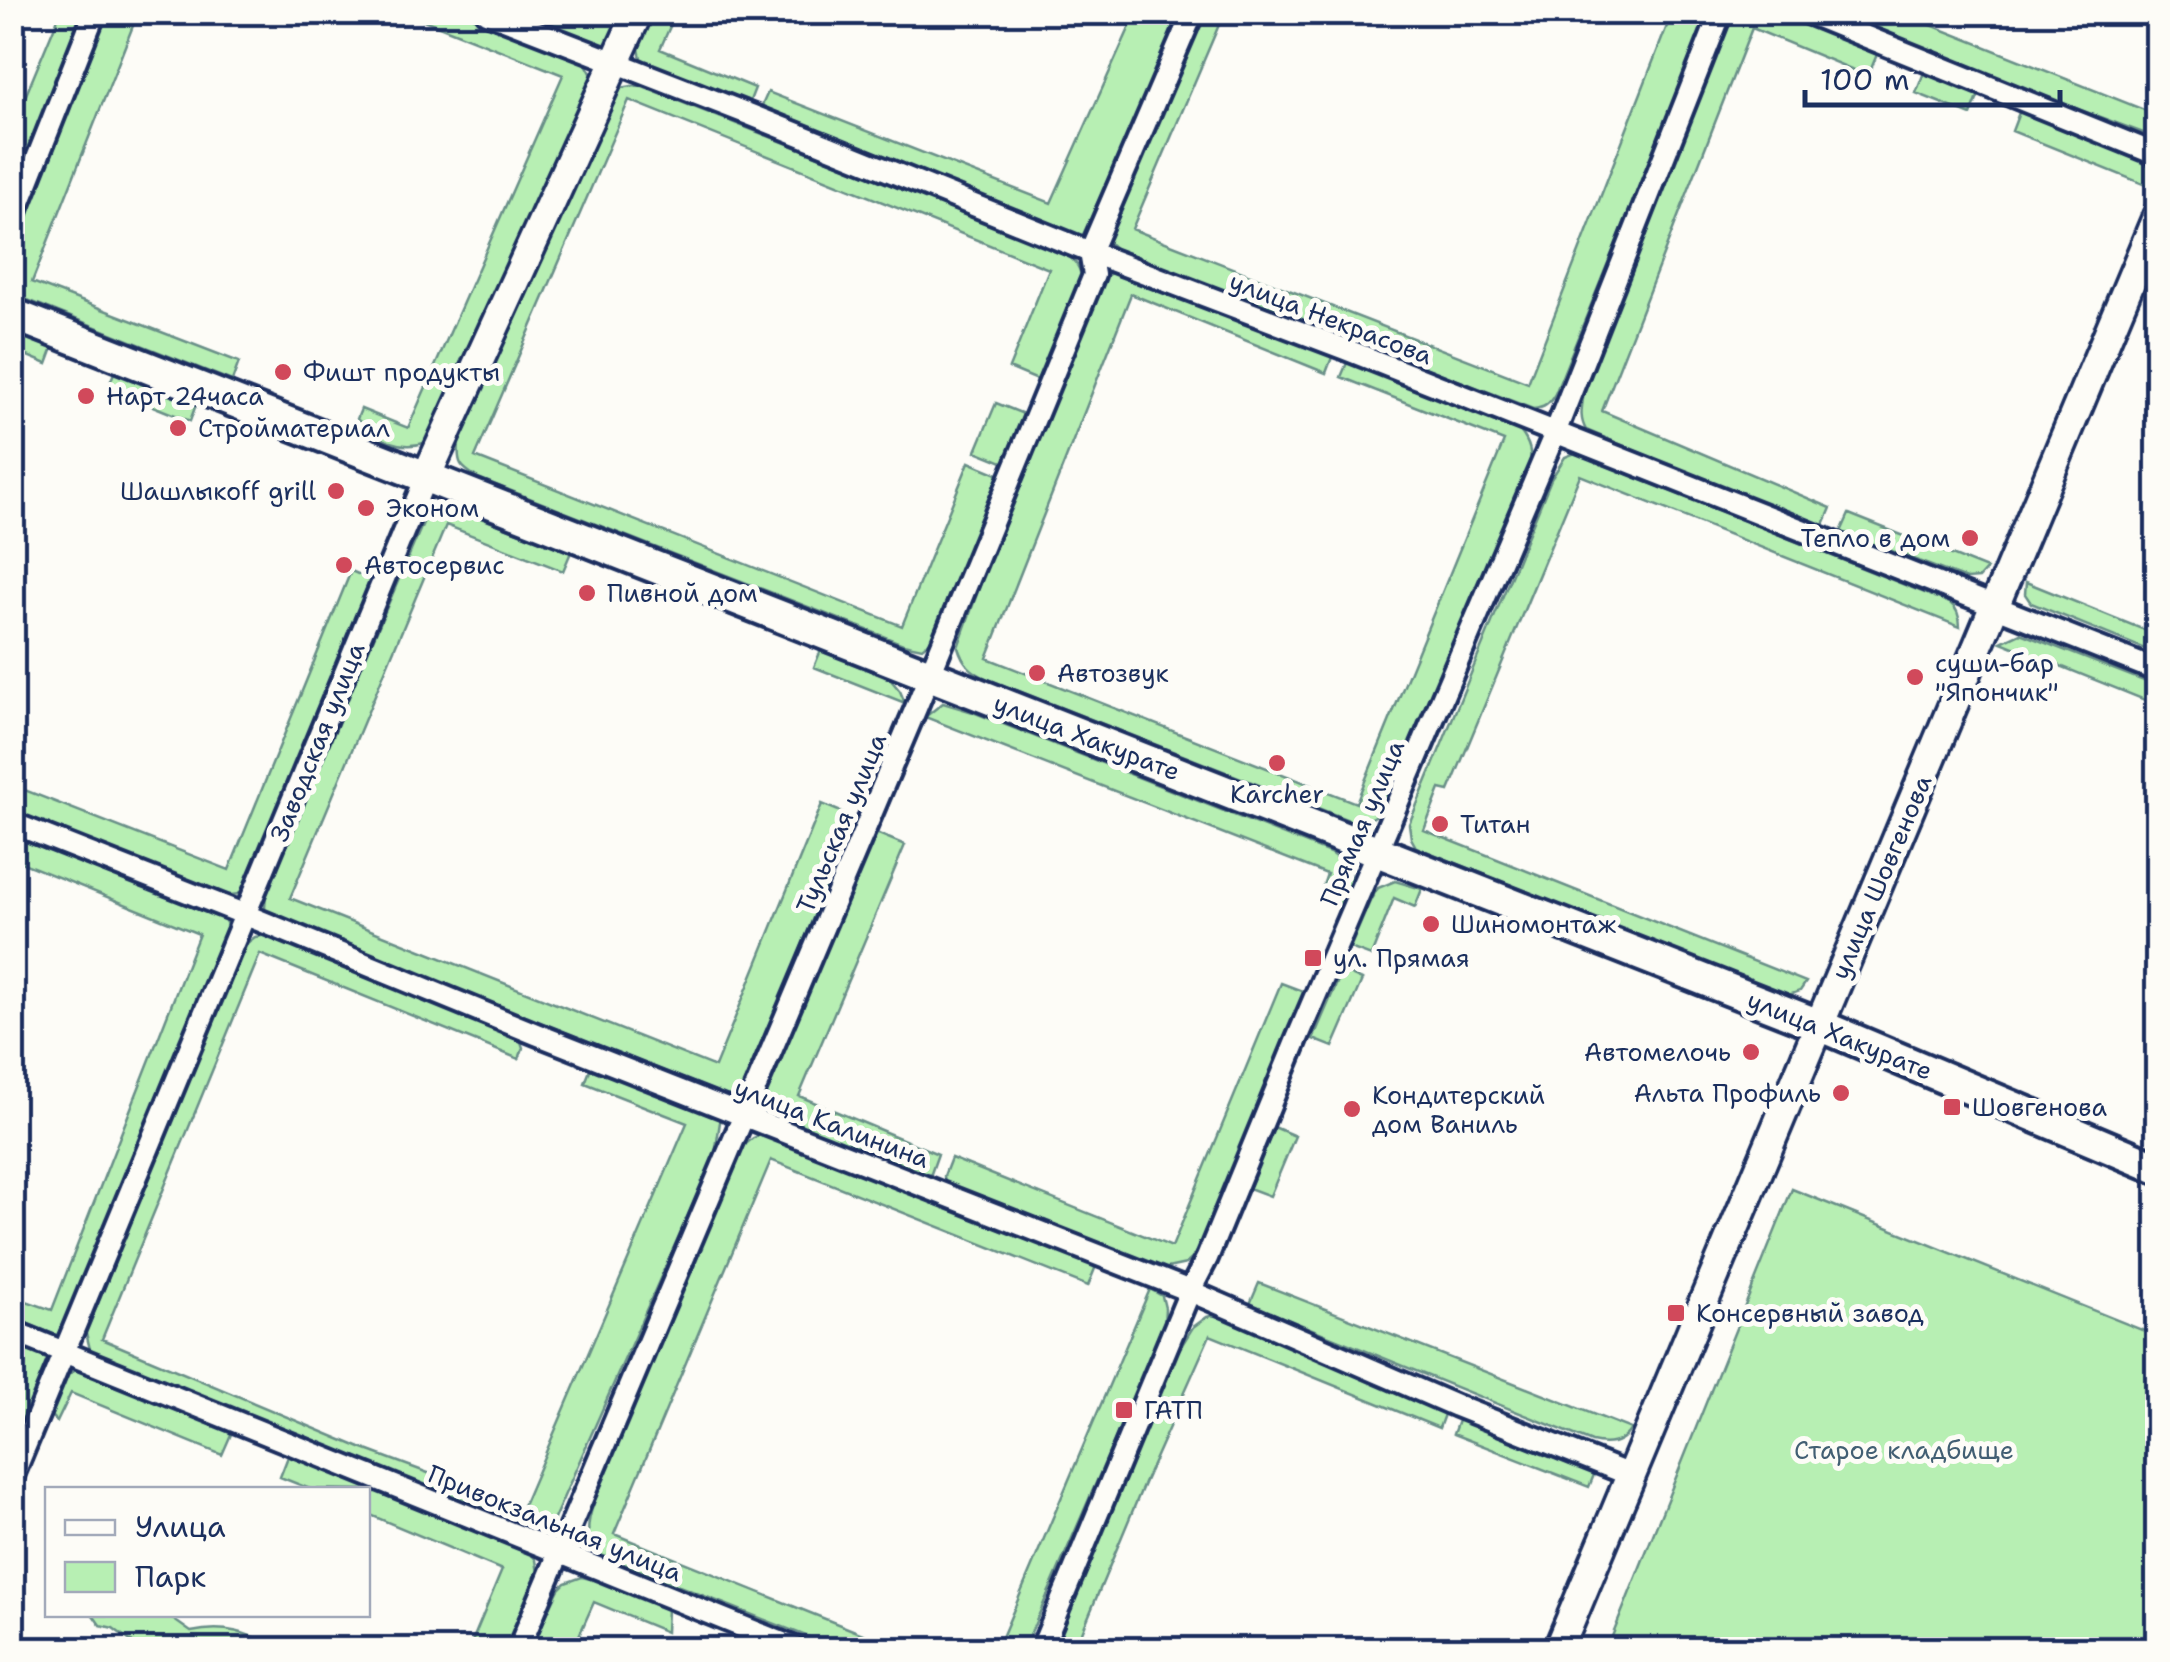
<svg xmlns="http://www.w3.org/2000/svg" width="2170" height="1662" font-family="'Shantell Sans',sans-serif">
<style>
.green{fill:#b7efb3;stroke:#698f88;stroke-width:2.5}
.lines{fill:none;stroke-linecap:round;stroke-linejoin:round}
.street-casing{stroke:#1b2f5e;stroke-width:28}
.secondary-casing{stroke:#1b2f5e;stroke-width:35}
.primary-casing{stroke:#1b2f5e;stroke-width:38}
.street{stroke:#fdfcf7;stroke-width:20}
.secondary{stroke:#fdfcf7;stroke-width:28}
.primary{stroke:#fdfcf7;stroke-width:30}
.poi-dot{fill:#d1495b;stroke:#fdfcf7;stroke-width:4}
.labels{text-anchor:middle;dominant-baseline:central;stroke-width:10;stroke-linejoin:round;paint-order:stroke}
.street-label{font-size:25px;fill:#1b2f5e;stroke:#fdfcf7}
.poi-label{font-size:25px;fill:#1b2f5e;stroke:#fdfcf7;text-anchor:start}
.park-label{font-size:25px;fill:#425f73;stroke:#fdfcf7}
</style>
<rect width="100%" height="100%" fill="#fdfcf7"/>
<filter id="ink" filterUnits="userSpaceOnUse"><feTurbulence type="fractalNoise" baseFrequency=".01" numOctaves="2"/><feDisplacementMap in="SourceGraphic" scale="20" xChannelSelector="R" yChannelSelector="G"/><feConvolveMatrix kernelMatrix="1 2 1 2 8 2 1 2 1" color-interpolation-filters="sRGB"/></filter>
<g filter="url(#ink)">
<path class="green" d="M 60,13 L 85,13 L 13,195 L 13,126 Z
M 105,13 L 138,13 L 32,282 L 239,362 L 232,381 L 25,299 C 9,288 13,271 12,254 L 86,67 Z
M 406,13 L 463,13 L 568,55 L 586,64 L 592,75 L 592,86 L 428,442 C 399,451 377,440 357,419 L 361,409 L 408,428 L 563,75 Z
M 505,13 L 572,13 L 596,22 L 601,13 L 628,13 C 619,29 614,45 595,49 Z
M 650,13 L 676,13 L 660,49 L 755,88 L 748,106 L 658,71 L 641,58 L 637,40 Z
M 1136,13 L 1183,13 L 1082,237 L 759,112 L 768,92 L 1051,203 Z
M 1202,13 L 1224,13 L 1132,229 L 1528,383 L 1672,13 L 1709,13 L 1555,394 C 1549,404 1545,408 1533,409 L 1116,249 L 1108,242 L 1107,230 Z
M 1737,13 L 1783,13 L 1878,52 L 1868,76 L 1752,28 L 1602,411 L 1831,508 L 1822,529 L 1586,430 C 1578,416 1583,405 1584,390 L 1730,19 Z
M 1838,13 L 1901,13 L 2157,115 L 2157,138 L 1980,73 Z
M 1925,70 L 1980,92 L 1971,115 L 1916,93 Z
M 632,86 L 643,87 L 1065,253 C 1075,261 1082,268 1081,282 L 1040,381 L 1009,368 L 1049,269 L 629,100 L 475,457 L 902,626 L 969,462 L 1000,475 L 933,639 L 922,648 L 903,644 L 478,478 C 460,467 457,464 459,442 L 613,94 L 621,88 Z
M 2020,110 L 2149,161 L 2154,173 L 2153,188 L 2012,131 Z
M 1115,271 L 1334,352 L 1326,373 L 1131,294 L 987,658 L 1356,803 L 1504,441 L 1341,377 L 1349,358 L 1510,422 C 1524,433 1533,446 1530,464 L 1380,813 L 1364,823 L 1351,821 L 988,679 C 972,672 963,664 958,647 L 984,574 L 1102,281 L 1109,274 Z
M 12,331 L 53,348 L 47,364 L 13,350 Z
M 115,370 L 197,402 L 190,421 L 108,388 Z
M 996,403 L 1026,415 L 1005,463 L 976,451 Z
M 1575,453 L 1950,603 C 1958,609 1960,617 1960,627 L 1580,475 L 1449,791 L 1440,789 L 1424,830 L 1806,982 L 1800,991 L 1789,995 L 1779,993 L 1416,847 L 1411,838 L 1409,824 L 1551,479 L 1565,457 Z
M 443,507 L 457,509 L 571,552 L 563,571 L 446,525 L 290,898 L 715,1067 L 822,804 L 853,817 L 792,971 L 741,1090 L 735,1095 L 727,1096 L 270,916 L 265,909 L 266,889 L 426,516 L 432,509 Z
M 1849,514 L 1987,569 L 1979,578 L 1966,579 L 1841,532 Z
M 351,571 L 372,580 L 249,878 L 239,894 L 222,896 L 13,813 L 12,785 L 229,870 Z
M 2026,582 L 2157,635 L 2157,654 L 2031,603 L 2025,594 Z
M 2020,633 L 2157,686 L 2157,705 L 2001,642 Z
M 821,650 L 890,679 L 900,691 L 905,703 L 814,667 Z
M 943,703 L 973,712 L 1330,853 L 1344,863 L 1351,879 L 1340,908 L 1318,900 L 1327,874 L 925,717 Z
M 13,830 L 221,913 L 229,929 L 63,1335 L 58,1336 L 13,1318 L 12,1296 L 52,1310 L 199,934 L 13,859 Z
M 876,833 L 905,845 L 799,1096 L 938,1154 L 929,1179 L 774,1117 L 761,1107 L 761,1095 Z
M 1395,881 L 1422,889 L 1415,907 L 1394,898 L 1371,956 L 1350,948 L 1371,899 L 1378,888 Z
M 267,935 L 519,1035 L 523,1048 L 519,1059 L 260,954 L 102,1339 L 361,1448 L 522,1508 L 687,1123 L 585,1083 L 592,1065 L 717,1113 L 720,1122 L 715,1154 L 550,1528 L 540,1533 L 529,1530 L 96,1354 L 90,1349 L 86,1333 L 243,946 L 255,937 Z
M 1342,971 L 1362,980 L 1333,1047 L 1313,1039 Z
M 1281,983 L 1305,992 L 1195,1256 L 1186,1264 L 1158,1270 L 945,1184 L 944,1176 L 951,1158 L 1172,1247 Z
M 1274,1127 L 1295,1136 L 1270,1196 L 1249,1188 Z
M 760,1135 L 769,1136 L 1096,1266 L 1088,1286 L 771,1160 L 614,1534 L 900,1649 L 839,1649 L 598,1554 C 578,1533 594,1504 602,1480 L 741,1148 L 753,1138 Z
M 1792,1189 L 2157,1336 L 2157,1649 L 1607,1649 Z
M 1259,1283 L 1631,1429 C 1622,1444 1608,1446 1592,1442 L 1250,1304 Z
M 1150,1289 L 1162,1296 L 1165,1308 L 1164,1326 L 1024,1649 L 997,1649 Z
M 1218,1314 L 1446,1409 L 1439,1428 L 1210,1335 L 1145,1481 L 1075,1649 L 1055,1650 L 1096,1539 L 1175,1356 L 1193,1327 L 1207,1317 Z
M 13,1341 L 43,1354 L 50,1360 L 13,1461 L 13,1397 L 22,1374 L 13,1369 Z
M 77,1370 L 232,1432 L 222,1455 L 71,1393 L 57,1422 L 50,1415 C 55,1397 56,1376 77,1370 Z
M 1459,1418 L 1596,1470 L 1589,1487 L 1453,1434 Z
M 289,1454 L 528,1550 L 536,1560 L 538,1573 L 508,1649 L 469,1649 L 502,1570 L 368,1514 L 368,1490 L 310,1489 L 280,1477 Z
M 582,1577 L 603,1582 L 667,1609 L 666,1632 L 594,1602 L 573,1649 L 529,1650 L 559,1589 L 565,1583 Z
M 93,1615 L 167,1615 L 191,1632 C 228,1624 248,1634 281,1649 L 141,1649 L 113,1628 L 100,1625 Z"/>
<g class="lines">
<defs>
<path id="street" d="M 486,12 L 751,115 L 1090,252 L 1345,349 L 2158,671
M 1805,12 L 2158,155
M 12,222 L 95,12
M 12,823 L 246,915 L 536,1034 L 1190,1291 L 1456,1406 L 1630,1475
M 12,1331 L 800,1650
M 12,1478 L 426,477
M 518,1650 L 916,708 L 1094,275 L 1090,252 L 1193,12
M 1041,1650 L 1190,1291 L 1207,1258 L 1297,1039 L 1555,433 L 1721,12"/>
<path id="secondary" d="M 426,477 L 638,12
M 1558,1650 L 2158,215"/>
<path id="primary" d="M 12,314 L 1819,1025 L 2158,1168"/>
</defs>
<use href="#street" class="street-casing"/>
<use href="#secondary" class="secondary-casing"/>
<use href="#primary" class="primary-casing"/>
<use href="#street" class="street"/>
<use href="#secondary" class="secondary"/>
<use href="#primary" class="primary"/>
</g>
</g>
<g class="poi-dot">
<circle cx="283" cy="372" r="10"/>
<circle cx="86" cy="396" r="10"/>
<circle cx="178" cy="428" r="10"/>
<circle cx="336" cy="491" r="10"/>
<circle cx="366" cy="508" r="10"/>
<circle cx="1970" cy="538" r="10"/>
<circle cx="344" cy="565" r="10"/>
<circle cx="587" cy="593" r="10"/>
<circle cx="1037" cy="673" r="10"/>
<circle cx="1915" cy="677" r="10"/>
<circle cx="1277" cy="763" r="10"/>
<circle cx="1440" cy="824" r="10"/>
<circle cx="1431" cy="924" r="10"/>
<rect x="1303" y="948" width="20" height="20" rx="5"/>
<circle cx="1751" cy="1052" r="10"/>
<circle cx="1841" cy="1093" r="10"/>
<rect x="1942" y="1097" width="20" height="20" rx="5"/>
<circle cx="1352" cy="1109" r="10"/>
<rect x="1666" y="1303" width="20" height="20" rx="5"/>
<rect x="1114" y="1400" width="20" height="20" rx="5"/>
</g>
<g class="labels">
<g class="street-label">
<text transform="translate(1331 318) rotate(21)">улица Некрасова</text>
<text transform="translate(1087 737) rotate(21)">улица Хакурате</text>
<text transform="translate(317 742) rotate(-68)">Заводская улица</text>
<text transform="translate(841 823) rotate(-67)">Тульская улица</text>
<text transform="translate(1362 823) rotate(-67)">Прямая улица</text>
<text transform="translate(1881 877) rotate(-67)">улица Шовгенова</text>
<text transform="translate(1840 1035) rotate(22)">улица Хакурате</text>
<text transform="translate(832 1123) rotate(21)">улица Калинина</text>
<text transform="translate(555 1523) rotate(22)">Привокзальная улица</text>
</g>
<g class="poi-label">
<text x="303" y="372">Фишт продукты</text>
<text x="106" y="396">Нарт 24часа</text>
<text x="198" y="428">Стройматериал</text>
<text x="316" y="491" text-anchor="end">Шашлыкоff grill</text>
<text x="386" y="508">Эконом</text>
<text x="1950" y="538" text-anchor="end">Тепло в дом</text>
<text x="364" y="565">Автосервис</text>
<text x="607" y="593">Пивной дом</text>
<text x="1935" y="663">суши-бар<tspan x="1935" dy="29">"Япончик"</tspan></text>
<text x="1057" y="673">Автозвук</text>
<text x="1277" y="794" text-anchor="middle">Karcher</text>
<text x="1460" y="824">Титан</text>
<text x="1451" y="924">Шиномонтаж</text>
<text x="1333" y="958">ул. Прямая</text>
<text x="1731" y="1052" text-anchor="end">Автомелочь</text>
<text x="1821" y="1093" text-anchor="end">Альта Профиль</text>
<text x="1372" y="1095">Кондитерский<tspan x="1372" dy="29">дом Ваниль</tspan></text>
<text x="1972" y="1107">Шовгенова</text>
<text x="1696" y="1313">Консервный завод</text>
<text x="1144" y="1410">ГАТП</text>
</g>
<g class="park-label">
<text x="1904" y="1450">Старое кладбище</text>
</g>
</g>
<rect width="2170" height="1662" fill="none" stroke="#fdfcf7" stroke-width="50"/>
<rect x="25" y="25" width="2120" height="1612" fill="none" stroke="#1b2f5e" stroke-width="4" filter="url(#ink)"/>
<rect x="45" y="1487" width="325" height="130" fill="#fdfcf7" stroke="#a3aaba" stroke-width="2.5"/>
<rect x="65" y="1520" width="50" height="15" fill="#fdfcf7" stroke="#a3aaba" stroke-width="2.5"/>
<text x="135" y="1537" font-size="30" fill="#1b2f5e">Улица</text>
<rect x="65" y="1562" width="50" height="30" fill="#b7efb3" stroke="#a3aaba" stroke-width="2.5"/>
<text x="135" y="1587" font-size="30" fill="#1b2f5e">Парк</text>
<path d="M1805 90v15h255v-15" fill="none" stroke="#1b2f5e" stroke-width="5"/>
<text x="1820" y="90" font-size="30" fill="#1b2f5e" stroke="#fdfcf7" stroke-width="8" paint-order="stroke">100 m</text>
</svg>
